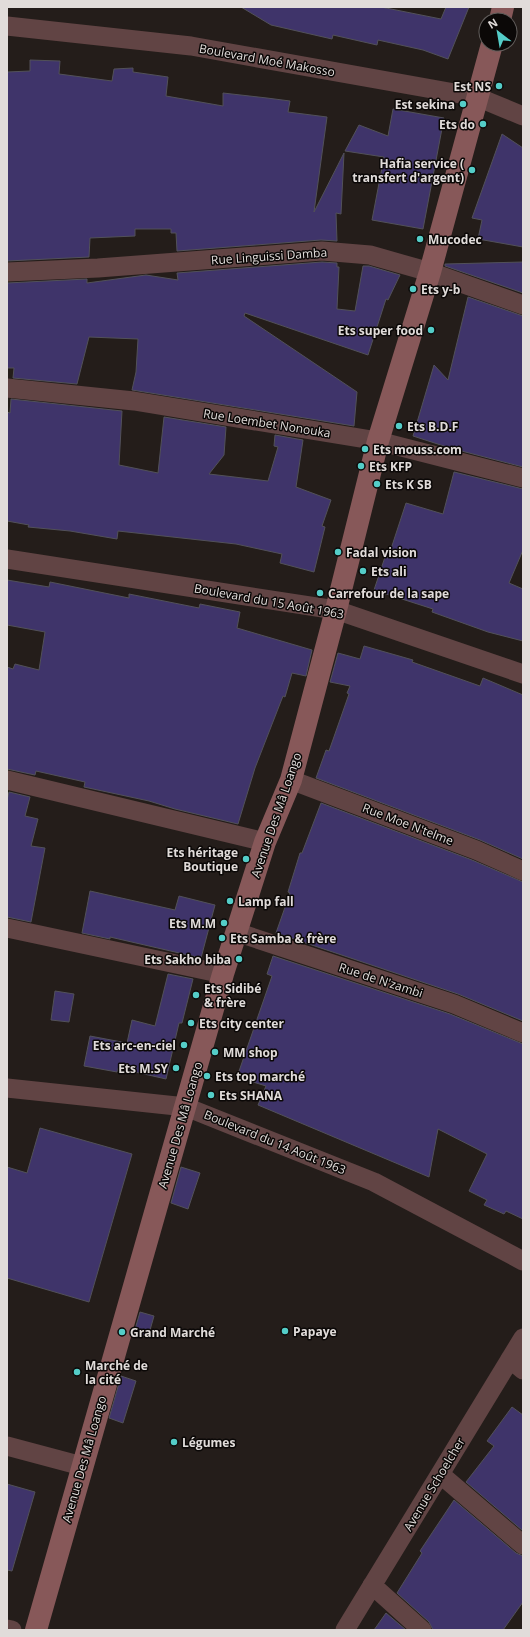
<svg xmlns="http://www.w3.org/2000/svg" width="530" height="1637" font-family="'Open Sans',sans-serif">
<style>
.building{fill:#3f346a;stroke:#525159}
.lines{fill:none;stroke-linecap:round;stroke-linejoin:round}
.street{stroke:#614444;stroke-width:19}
.secondary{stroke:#875859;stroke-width:22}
.poi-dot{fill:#54cdc8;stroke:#0b0807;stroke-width:1.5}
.labels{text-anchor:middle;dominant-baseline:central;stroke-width:3;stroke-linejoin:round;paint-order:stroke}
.street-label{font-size:12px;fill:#e1dcda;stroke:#0b0807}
.poi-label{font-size:12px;font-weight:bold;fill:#e1dcda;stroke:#0b0807;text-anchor:start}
</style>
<rect width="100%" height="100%" fill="#241d1a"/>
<path class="building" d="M 241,7 L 381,7 L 441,19 L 446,7 L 469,7 L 448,59 L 423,50 L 378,40 L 377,45 L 333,35 L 332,39 L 271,25 Z
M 30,60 L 60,61 L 59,74 L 112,81 L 114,69 L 133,68 L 133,72 L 168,77 L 166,96 L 223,106 L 223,93 L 267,98 L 290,101 L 288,112 L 327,117 L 314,212 L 344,153 L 341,214 L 336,213 L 337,241 L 321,240 L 177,251 L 176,233 L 171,233 L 171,229 L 135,229 L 135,236 L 90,238 L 89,257 L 7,261 L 7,72 L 30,71 Z
M 393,109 L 444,118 L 423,229 L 372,220 L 384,157 L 345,151 L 359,125 L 388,136 Z
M 502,134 L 523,148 L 523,247 L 478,239 L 482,220 L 472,218 Z
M 322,262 L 337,263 L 337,267 L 339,267 L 337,309 L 355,311 L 363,266 L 369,266 L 400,275 L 388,300 L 386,299 L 368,355 L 245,313 L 244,316 L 357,392 L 354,426 L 132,390 L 136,372 L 138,339 L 89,337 L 77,384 L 13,378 L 14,368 L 7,368 L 7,283 L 87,279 L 87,283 L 146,275 L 178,280 L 177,273 Z
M 523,262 L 523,293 L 445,266 L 445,264 Z
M 468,297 L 523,316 L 523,467 L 450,448 L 413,436 L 434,365 L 448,380 Z
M 11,399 L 122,411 L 119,465 L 158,473 L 164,417 L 226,427 L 224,455 L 209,474 L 268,481 L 278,447 L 274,446 L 275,435 L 303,440 L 296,487 L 331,500 L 322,526 L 325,527 L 314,572 L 280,563 L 282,554 L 236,544 L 118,531 L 117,539 L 70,531 L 28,527 L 29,525 L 7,521 L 7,412 L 10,413 Z
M 454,472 L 523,489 L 523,550 L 509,583 L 523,589 L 523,641 L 488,632 L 432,612 L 433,609 L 374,590 L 385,557 L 388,558 L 406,503 L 443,514 Z
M 7,580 L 49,587 L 50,582 L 129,598 L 129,594 L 199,608 L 200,604 L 240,612 L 237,628 L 312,650 L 306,676 L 292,673 L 285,697 L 283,696 L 255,768 L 238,824 L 175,809 L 149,801 L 84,787 L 85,782 L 36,771 L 35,775 L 7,769 L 7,667 L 13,669 L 15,664 L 39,670 L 45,632 L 7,625 Z
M 364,646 L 413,660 L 412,662 L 480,686 L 483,678 L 523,695 L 523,859 L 480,840 L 316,778 L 326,750 L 329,751 L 349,694 L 347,693 L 350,686 L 330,682 L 338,653 L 360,659 Z
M 9,792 L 30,797 L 25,816 L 38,819 L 31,846 L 45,848 L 31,922 L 7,917 L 7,800 Z
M 321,803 L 472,860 L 523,882 L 523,1021 L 458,994 L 276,933 L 290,893 L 288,892 L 300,853 L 302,853 Z
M 90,891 L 175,910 L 179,896 L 215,905 L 201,958 L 110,937 L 110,939 L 82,933 Z
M 273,956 L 450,1014 L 523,1044 L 523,1219 L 506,1211 L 504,1214 L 484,1205 L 487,1200 L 469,1191 L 487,1154 L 438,1129 L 429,1177 L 258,1105 L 266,1086 L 237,1077 L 272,976 L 267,974 Z
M 168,974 L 193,979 L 182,1023 L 179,1023 L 166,1079 L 118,1068 L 117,1072 L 84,1066 L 90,1036 L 127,1043 L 132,1020 L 155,1026 Z
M 55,991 L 74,994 L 69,1022 L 51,1020 Z
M 40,1128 L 132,1154 L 89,1302 L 7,1278 L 7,1167 L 27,1173 Z
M 181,1167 L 200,1173 L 188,1209 L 171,1203 Z
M 140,1312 L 154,1316 L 148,1337 L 134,1333 Z
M 121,1376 L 136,1381 L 123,1423 L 109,1418 Z
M 512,1407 L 523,1415 L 523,1531 L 466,1482 L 494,1446 L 487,1441 Z
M 7,1484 L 35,1492 L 12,1571 L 7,1570 Z
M 454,1500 L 516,1553 L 523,1556 L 523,1602 L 503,1630 L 433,1630 L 429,1622 L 397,1593 L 422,1553 L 420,1551 Z
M 386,1613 L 406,1630 L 374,1630 Z"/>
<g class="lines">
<path class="street" d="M 7,26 L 191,46 L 477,97 L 523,116
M 7,272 L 98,268 L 322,251 L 370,255 L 430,272 L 523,305
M 7,388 L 134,401 L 378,441 L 523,478
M 7,559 L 336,610 L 523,674
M 7,780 L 265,842
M 291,780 L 476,850 L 523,871
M 7,928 L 223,974
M 236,932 L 454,1004 L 523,1033
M 7,1088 L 186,1107 L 374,1182 L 523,1261
M 510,1359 L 523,1370
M 7,1446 L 82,1466
M 440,1474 L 523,1545
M 372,1585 L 422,1630
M 7,1629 L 12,1630
M 345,1630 L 523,1338"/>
<path class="secondary" d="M 500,20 L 503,7
M 36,1630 L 223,974 L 265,842 L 291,780 L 336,610 L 378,441 L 430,272 L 492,44"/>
</g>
<g class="poi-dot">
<circle cx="499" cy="86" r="4"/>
<circle cx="463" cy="104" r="4"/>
<circle cx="483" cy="124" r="4"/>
<circle cx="472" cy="170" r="4"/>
<circle cx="420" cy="239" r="4"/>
<circle cx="413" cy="289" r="4"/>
<circle cx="431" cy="330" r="4"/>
<circle cx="399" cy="426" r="4"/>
<circle cx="365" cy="449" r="4"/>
<circle cx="361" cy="466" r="4"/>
<circle cx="377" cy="484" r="4"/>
<circle cx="338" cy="552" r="4"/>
<circle cx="363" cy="571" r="4"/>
<circle cx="320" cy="593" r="4"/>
<circle cx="246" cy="859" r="4"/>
<circle cx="230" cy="901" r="4"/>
<circle cx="224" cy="923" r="4"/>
<circle cx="222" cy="938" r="4"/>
<circle cx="239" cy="959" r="4"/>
<circle cx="196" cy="995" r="4"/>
<circle cx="191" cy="1023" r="4"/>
<circle cx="184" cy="1045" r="4"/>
<circle cx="215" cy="1052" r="4"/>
<circle cx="176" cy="1068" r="4"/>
<circle cx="207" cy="1076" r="4"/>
<circle cx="211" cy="1095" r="4"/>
<circle cx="285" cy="1331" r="4"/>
<circle cx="122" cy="1332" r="4"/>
<circle cx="77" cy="1372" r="4"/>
<circle cx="174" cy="1442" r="4"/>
</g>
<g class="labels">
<g class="street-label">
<text transform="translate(267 60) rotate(10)">Boulevard Moé Makosso</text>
<text transform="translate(269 256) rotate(-4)">Rue Linguissi Damba</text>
<text transform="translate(267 423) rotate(9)">Rue Loembet Nonouka</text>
<text transform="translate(269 601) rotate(10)">Boulevard du 15 Août 1963</text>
<text transform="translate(276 815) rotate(-71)">Avenue Des Mâ Loango</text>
<text transform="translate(408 824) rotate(21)">Rue Moe N'telme</text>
<text transform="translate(381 980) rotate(18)">Rue de N'zambi</text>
<text transform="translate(180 1125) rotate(-74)">Avenue Des Mâ Loango</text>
<text transform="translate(275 1142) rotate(22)">Boulevard du 14 Août 1963</text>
<text transform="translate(84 1459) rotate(-74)">Avenue Des Mâ Loango</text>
<text transform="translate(434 1484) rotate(-59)">Avenue Schoelcher</text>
</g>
<g class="poi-label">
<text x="491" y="86" text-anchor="end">Est NS</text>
<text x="455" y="104" text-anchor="end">Est sekina</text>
<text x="475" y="124" text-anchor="end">Ets do</text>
<text x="464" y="163" text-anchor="end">Hafia service (<tspan x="464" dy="14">transfert d'argent)</tspan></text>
<text x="428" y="239">Mucodec</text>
<text x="421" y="289">Ets y-b</text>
<text x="423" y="330" text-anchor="end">Ets super food</text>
<text x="407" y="426">Ets B.D.F</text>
<text x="373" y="449">Ets mouss.com</text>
<text x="369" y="466">Ets KFP</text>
<text x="385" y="484">Ets K SB</text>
<text x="346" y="552">Fadal vision</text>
<text x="371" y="571">Ets ali</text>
<text x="328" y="593">Carrefour de la sape</text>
<text x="238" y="852" text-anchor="end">Ets héritage<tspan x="238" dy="14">Boutique</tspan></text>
<text x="238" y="901">Lamp fall</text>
<text x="216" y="923" text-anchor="end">Ets M.M</text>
<text x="230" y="938">Ets Samba &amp; frère</text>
<text x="231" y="959" text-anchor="end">Ets Sakho biba</text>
<text x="204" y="988">Ets Sidibé<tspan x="204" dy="14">&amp; frère</tspan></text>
<text x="199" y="1023">Ets city center</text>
<text x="176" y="1045" text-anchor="end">Ets arc-en-ciel</text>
<text x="223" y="1052">MM shop</text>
<text x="168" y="1068" text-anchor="end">Ets M.SY</text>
<text x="215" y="1076">Ets top marché</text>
<text x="219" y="1095">Ets SHANA</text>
<text x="293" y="1331">Papaye</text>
<text x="130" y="1332">Grand Marché</text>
<text x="85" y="1365">Marché de<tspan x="85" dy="14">la cité</tspan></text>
<text x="182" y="1442">Légumes</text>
</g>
</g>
<rect width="530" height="1637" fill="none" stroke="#e1dcda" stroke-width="16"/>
<g transform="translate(498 32) rotate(329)"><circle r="19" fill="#0b0807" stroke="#615d5b"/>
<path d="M0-3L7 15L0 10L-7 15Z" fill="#54cdc8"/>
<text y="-6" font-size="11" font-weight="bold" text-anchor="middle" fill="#e1dcda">N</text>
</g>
</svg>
